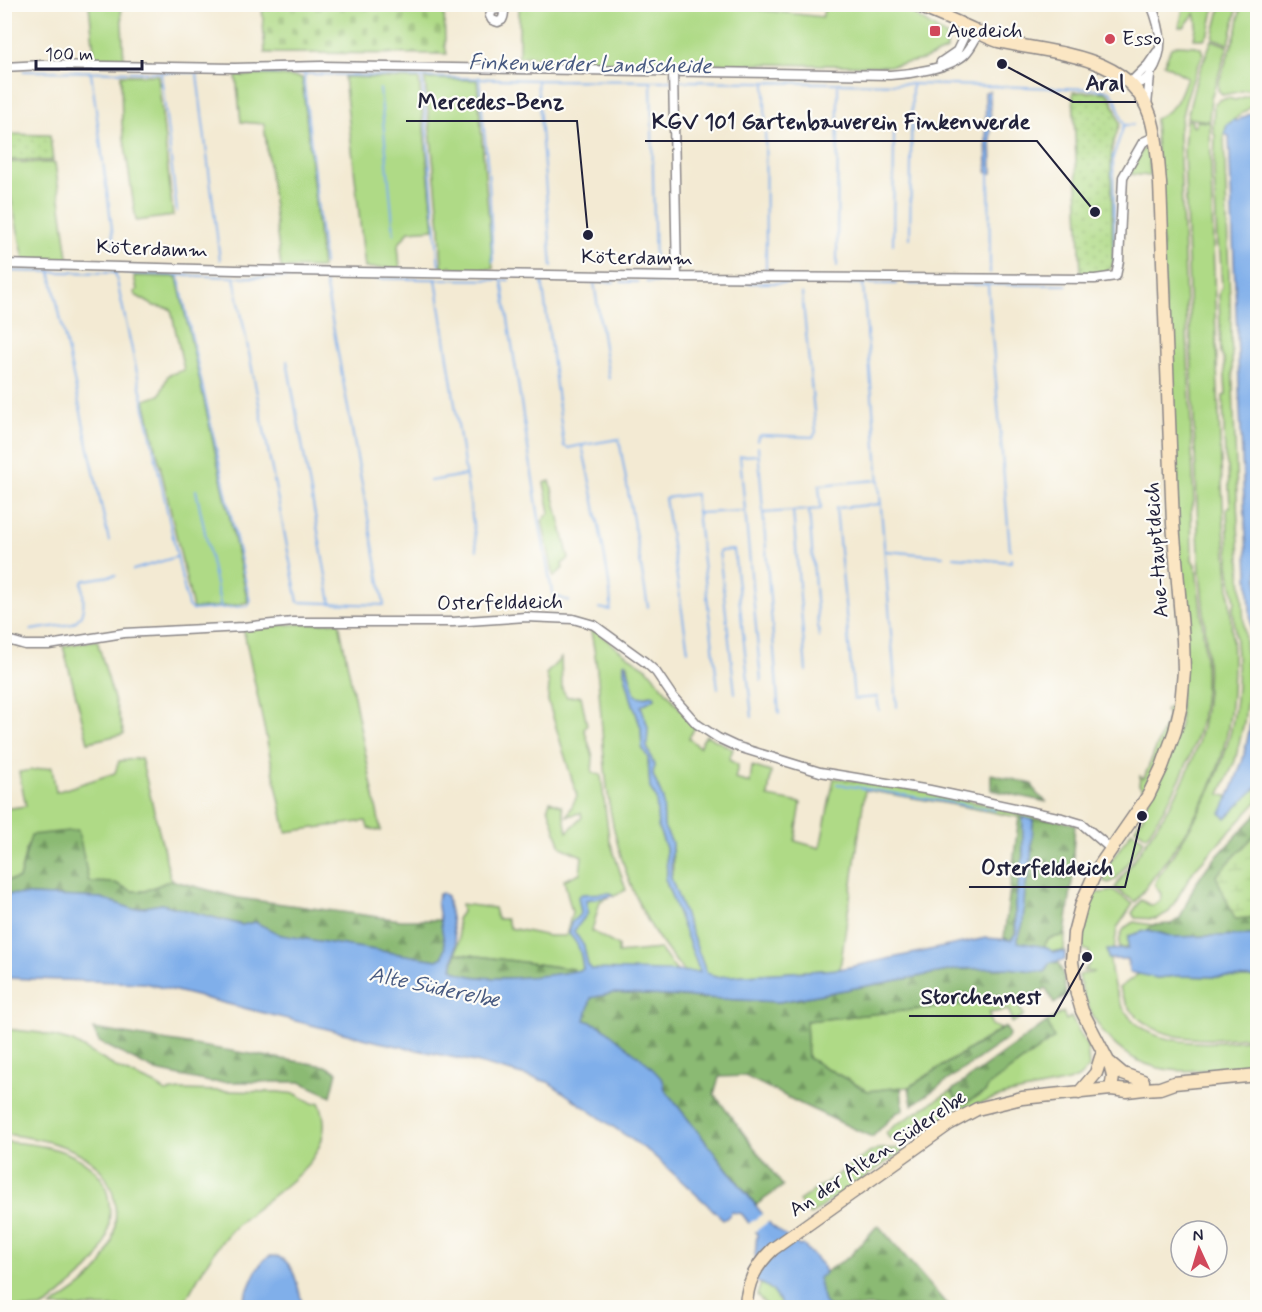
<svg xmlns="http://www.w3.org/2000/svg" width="1262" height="1312" font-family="Mynerve,sans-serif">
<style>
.green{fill:#afda86;stroke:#687e60;stroke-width:1.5}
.forest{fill:url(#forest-firs);stroke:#566e57;stroke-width:1.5}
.wetland{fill:url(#wetland-marsh);stroke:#687e60;stroke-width:1.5}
.cemetery{fill:url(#cemetery-stones);stroke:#687e60;stroke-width:1.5}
.garden{fill:url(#garden-dots);stroke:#687e60;stroke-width:1.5}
.water{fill:#80afea;stroke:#516892;stroke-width:1.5}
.pier{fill:#f3ead3}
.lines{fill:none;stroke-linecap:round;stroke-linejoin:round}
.stream{stroke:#80afea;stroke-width:2}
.street-casing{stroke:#8a8687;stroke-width:11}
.secondary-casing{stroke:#8a8687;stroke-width:15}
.street{stroke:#fff;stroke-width:8}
.secondary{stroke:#fbe6c3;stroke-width:12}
.poi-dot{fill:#d1495b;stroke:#fdfcf7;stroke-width:2}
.labels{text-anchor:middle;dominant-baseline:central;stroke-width:4.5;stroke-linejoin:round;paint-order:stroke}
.poi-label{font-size:21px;fill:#22223b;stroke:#fdfcf7;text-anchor:start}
.street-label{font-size:21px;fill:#22223b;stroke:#fdfcf7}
.water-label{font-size:22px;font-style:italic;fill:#485a81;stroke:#fdfcf7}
.leader{fill:none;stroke:#22223b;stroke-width:2}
.callout-dot{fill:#22223b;stroke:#fdfcf7;stroke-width:2}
.callout-label{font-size:22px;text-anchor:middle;font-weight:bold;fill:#22223b;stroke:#fdfcf7;stroke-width:4.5;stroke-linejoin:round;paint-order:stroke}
</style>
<defs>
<pattern id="forest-firs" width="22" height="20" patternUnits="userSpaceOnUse" patternTransform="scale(1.5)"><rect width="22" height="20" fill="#8bba73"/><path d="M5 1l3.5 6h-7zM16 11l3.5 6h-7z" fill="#719760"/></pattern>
<pattern id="wetland-marsh" width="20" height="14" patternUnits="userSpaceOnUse" patternTransform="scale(1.5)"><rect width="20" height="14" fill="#afda86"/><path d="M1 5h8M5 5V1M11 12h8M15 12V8" fill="none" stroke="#96bb75"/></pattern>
<pattern id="cemetery-stones" width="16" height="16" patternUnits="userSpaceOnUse" patternTransform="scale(1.5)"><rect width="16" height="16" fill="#afda86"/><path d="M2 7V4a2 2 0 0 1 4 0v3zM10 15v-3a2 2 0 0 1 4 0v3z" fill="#96bb75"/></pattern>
<pattern id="garden-dots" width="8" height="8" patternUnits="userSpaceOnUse" patternTransform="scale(1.5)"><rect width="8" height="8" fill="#afda86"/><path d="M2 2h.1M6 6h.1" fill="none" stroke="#96bb75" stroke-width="1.8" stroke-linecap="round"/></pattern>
</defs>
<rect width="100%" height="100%" fill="#fdfcf7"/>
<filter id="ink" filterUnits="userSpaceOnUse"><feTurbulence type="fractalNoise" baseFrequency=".0167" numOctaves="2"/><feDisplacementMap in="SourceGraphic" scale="12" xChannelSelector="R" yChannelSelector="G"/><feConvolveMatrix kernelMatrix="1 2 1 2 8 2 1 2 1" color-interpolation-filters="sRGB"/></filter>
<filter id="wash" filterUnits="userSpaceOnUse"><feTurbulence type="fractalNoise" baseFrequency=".008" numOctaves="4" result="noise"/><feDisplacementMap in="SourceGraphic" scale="24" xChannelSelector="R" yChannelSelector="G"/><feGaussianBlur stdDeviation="1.35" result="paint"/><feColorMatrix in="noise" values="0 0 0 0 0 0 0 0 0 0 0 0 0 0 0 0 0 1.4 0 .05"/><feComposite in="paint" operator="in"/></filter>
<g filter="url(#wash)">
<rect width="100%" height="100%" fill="#f3ead3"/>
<path class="green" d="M 158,4 L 158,7 L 121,7 L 124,61 L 95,61 L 89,5 Z
M 712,4 L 822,17 L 826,5 L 895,5 L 910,12 L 947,37 L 947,50 L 923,60 L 889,66 L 556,61 L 532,56 L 519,57 L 519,5 Z
M 1184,5 L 1215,5 L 1209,33 L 1204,39 L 1194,39 L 1197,22 L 1195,13 L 1184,27 L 1179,27 Z
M 1221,5 L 1238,5 L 1229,44 L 1213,38 Z
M 1241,5 L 1257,5 L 1257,88 L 1223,95 L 1218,90 L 1218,84 L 1237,30 Z
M 1212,40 L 1228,46 L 1211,98 L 1209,121 L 1187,118 L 1196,80 Z
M 1177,45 L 1196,46 L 1201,48 L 1203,54 C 1192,79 1182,107 1179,134 L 1194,502 L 1191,508 L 1192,560 L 1196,566 C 1200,606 1207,648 1205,689 C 1202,744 1176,791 1147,836 L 1135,828 L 1144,815 L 1142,813 L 1180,725 L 1178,554 L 1155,119 C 1177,108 1179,99 1187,77 L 1164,64 L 1171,48 Z
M 121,75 L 158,75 L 173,216 L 136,221 L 122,125 Z
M 273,75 L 302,78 L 322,268 L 281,268 L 264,124 L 241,122 L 236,76 Z
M 344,77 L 419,79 L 434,229 L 409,231 L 398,245 L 400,268 L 365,268 Z
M 425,79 L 477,80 L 493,269 L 454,269 L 452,266 L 449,266 L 446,269 L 442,269 L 440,227 Z
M 1257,93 L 1257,102 L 1227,125 L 1224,136 L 1238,526 L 1248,690 L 1244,722 L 1235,761 L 1220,794 L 1229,797 L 1221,814 L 1226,818 L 1257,786 L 1257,802 L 1194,870 L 1169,912 L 1156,919 L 1135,918 L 1132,913 L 1141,900 L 1152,906 L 1160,900 L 1161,894 L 1155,885 L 1156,880 C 1198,818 1233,764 1237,686 C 1239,660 1235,634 1233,608 L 1235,602 L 1229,566 L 1227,508 L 1230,507 L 1228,468 L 1225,457 L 1223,396 L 1226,395 L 1224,360 L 1221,353 L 1219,296 L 1220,290 L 1222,288 L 1220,253 L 1217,245 L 1214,171 L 1215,136 L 1213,129 L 1214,104 L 1219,100 L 1228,98 L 1235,100 Z
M 1186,120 L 1192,121 L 1192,126 L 1196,126 L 1196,121 L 1210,122 C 1213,257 1217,391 1224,525 C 1228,602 1243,679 1222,755 C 1206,810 1169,857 1135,902 L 1115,888 C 1145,841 1182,798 1198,743 C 1217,680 1202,618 1199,554 C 1193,419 1189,285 1184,150 Z
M 1145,149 L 1148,151 L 1150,176 L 1130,174 L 1142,150 Z
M 4,162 L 55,163 L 69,264 L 25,264 L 5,171 Z
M 134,276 L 177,277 L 248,602 L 237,605 L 193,609 L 145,400 L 160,395 L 168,375 L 184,370 L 171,309 L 154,306 L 135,295 L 134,292 L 137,290 Z
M 550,481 L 569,559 L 562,564 L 563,568 L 554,577 L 542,521 L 550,512 L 544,483 Z
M 339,622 L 381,831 L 368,828 L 366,821 L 286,832 L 243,627 Z
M 590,627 L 625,654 L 647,668 L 695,727 L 689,738 L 699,747 L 706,735 L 733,749 L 729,760 L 738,765 L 735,779 L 750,783 L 752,766 L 771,772 L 768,797 L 801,803 L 795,841 L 820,848 L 834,778 L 930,792 L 1051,819 L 1033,820 L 950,804 L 865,790 L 840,969 L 715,977 L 706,972 L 671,878 L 673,869 L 672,843 L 664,827 L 663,799 L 653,775 L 654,765 L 647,747 L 648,727 L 641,706 L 655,698 L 651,695 L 642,697 L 635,695 L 631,687 L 628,664 L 624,663 L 624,671 L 631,698 L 641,728 L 642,747 L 648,758 L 650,788 L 656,797 L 658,827 L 666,848 L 667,886 L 676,906 L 700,972 L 685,973 C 675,961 666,949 657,936 C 633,900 617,851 610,809 C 600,748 603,687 590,627 Z
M 97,640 L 124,734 L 88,742 L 63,646 Z
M 561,658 L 562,689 L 567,697 L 581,696 L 587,725 L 584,728 L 593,757 L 592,773 L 601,775 L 609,838 L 626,890 L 600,901 L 592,931 L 618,946 L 618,953 L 660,949 L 678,973 L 583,969 L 573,972 L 572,969 L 456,953 L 459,938 L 457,919 L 462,912 L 461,904 L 494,908 L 497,919 L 506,919 L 510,928 L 549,936 L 566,936 L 572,912 L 564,880 L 580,873 L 582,856 L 561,847 L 548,807 L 550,801 L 562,806 L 567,832 L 582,817 L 581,813 L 567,816 L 577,796 L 548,701 L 549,684 L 546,674 Z
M 1167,708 L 1176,709 L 1161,761 L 1145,790 L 1139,785 L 1140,776 L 1144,778 L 1169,715 L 1165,711 Z
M 141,758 L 171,880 L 145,891 L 132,891 L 115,883 L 88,882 L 77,830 L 27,846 L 19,879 L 5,881 L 4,809 L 26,806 L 19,772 L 52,767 L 56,792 L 115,773 L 119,761 Z
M 1132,831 L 1144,840 L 1117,878 L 1109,883 L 1104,881 L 1103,872 Z
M 1113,890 L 1133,904 L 1117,928 L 1114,950 L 1107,951 L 1108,959 L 1110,959 C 1115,1051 1186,1046 1257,1039 L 1257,1064 C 1200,1070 1146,1085 1104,1033 C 1091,1016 1082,996 1079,975 L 1094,972 L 1083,971 L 1089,965 L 1089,951 L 1085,950 L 1080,943 L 1080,934 L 1090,895 C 1098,890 1106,895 1113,890 Z
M 1134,922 L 1152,925 L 1148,930 L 1128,936 L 1128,948 L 1119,948 C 1119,936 1122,927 1134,922 Z
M 1065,935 L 1064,951 L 1050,951 L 1044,947 L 1048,939 Z
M 1140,973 L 1157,978 L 1177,976 L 1257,978 L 1257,1036 C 1206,1041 1140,1047 1119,988 Z
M 1014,999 L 1024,1015 L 1012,1023 L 1009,1010 L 989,1013 L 991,1025 L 1001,1029 L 909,1087 L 868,1091 L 808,1058 L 806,1021 Z
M 1063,1012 L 1066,1020 L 1071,1017 L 1087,1046 L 1089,1068 L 1078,1078 L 1068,1082 L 1004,1095 L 981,1103 L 921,1138 L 889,1138 L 886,1133 L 894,1126 L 951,1091 L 961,1105 L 986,1092 L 986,1087 L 1054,1038 L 1047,1022 Z
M 5,1029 L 41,1033 L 73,1042 L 119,1069 L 154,1084 L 166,1092 L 180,1090 L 278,1092 L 296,1094 L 314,1104 L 319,1102 C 346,1163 261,1196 228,1234 C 210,1255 195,1283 182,1307 L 51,1307 C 67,1296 86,1285 98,1270 C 123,1235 124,1180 84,1156 C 61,1142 31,1137 5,1134 Z
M 4,1142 C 32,1143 69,1148 91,1167 C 116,1187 113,1231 99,1256 C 92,1267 83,1275 74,1283 C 66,1289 51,1305 41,1308 C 31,1310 15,1308 5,1307 Z
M 907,1148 L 810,1215 L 799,1201 L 871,1152 L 878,1149 Z
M 761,1283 L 772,1289 L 783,1307 L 768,1307 L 757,1295 Z"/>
<path class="forest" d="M 991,774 L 1032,784 L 1037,794 L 1047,802 L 991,790 Z
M 1257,814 L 1257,833 L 1216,876 L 1235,919 L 1257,917 L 1257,935 L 1174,937 L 1148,930 L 1152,925 L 1171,924 L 1180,918 L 1194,886 L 1208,866 Z
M 1019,816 L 1023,817 L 1023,856 L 1015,905 L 1015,933 L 1011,940 L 1004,938 Z
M 1051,819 L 1075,824 L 1073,854 L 1074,867 L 1065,935 L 1048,939 L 1044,947 L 1017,943 L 1023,923 L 1025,889 L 1031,859 L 1033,820 Z
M 78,830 L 89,882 L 115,883 L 132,891 L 145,891 L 171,880 L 238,898 L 401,920 L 441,920 L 445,948 L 443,957 L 437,960 L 280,935 L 255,922 L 243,925 L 162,904 L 133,909 L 101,898 L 5,894 L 5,881 L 19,879 L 31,835 Z
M 456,953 L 573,969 L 573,972 C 549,976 468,985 452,968 Z
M 1055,961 L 1055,963 L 1059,963 L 1063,974 L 1066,996 L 1054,1004 L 1046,988 L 1029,998 L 806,1021 L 808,1058 L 868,1091 L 901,1087 L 903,1110 L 896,1113 L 872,1137 L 803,1105 L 745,1076 L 719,1077 L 714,1094 L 783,1186 L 756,1205 L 665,1090 L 663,1080 L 601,1026 L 584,1020 L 591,997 L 613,993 L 779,1002 L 959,969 L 1008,968 L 1045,972 L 1049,963 Z
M 1047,1022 L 1054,1038 L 987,1087 L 986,1092 L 961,1105 L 951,1091 Z
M 1005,1027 L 1009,1033 L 1008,1038 L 912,1105 L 909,1087 Z
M 93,1029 L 326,1066 L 337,1072 L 331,1096 L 300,1082 L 210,1082 L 156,1071 L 99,1042 Z
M 878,1225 L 949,1307 L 829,1307 L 824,1302 L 817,1277 L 849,1257 Z"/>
<path class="wetland" d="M 1257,833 L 1257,917 L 1235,919 L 1216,876 Z"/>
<path class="cemetery" d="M 262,5 L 444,5 L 445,46 L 447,54 L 265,53 Z"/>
<path class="garden" d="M 1073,92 L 1105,92 L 1111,97 L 1120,123 L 1112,148 L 1111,161 L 1113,263 L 1111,269 L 1103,273 L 1081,274 Z
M 5,134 L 50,135 L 53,161 L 5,160 Z"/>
<path class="water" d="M 990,91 L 992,173 L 987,173 L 985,92 Z
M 1257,110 L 1258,786 L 1226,818 L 1221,814 L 1233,787 L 1243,759 L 1249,732 L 1254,683 L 1243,481 L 1229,136 L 1224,134 L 1227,125 L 1234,120 L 1237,121 Z
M 626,662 L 635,695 L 642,697 L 654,695 L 655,698 L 641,706 L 648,727 L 647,747 L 654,765 L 653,775 L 663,799 L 664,827 L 672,843 L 671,878 L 706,972 L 715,977 L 840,969 L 986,938 L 1011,940 L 1016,933 L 1015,905 L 1023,856 L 1023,817 L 1033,820 L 1031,859 L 1025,889 L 1023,923 L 1017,942 L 1046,947 L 1053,952 L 1065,952 L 1065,960 L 1049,963 L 1045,972 L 1008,968 L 959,969 L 779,1002 L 613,993 L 591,998 L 585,1020 L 601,1026 L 647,1063 L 663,1080 L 665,1090 L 771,1225 L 799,1246 L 803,1245 L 822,1265 L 825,1273 L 818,1278 L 824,1302 L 829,1308 L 783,1307 C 776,1295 771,1285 756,1282 L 755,1257 L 757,1234 L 742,1214 L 732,1212 L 727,1218 L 723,1219 L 651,1153 L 548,1082 L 475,1062 L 379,1042 L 144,983 L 5,978 L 5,894 L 101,898 L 133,909 L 162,904 L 242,925 L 255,922 L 281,935 L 437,960 L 443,957 L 445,948 L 437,901 L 439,894 L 442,893 L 447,896 L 456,945 L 452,968 C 469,986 559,976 583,969 C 581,954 580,945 569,934 L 571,923 L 581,913 L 578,897 L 582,894 L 611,893 L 613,896 L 586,900 L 588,913 L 574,931 L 584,946 L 588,965 L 592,969 L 700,972 L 665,879 L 667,874 L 666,848 L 658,827 L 656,798 L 650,788 L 648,758 L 642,747 L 641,728 L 631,698 L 624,671 L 624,663 Z
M 1148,930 L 1174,937 L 1257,935 L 1257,978 L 1177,976 L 1157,978 L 1129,972 L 1128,959 L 1108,959 L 1107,950 L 1128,949 L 1128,936 Z
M 270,1256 C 295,1254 298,1289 303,1307 L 241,1307 C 247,1294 256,1261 270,1256 Z"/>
<path class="pier" d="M 765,1212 L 771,1220 L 753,1233 L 747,1225 Z"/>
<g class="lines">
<path class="stream" d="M 23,71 L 276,73 L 537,80 L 671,81
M 91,73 L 115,251
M 161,73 L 177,212
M 197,74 L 220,260
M 305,74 L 304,82 L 324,264
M 422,77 L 439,267
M 479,77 L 489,182 L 493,262
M 537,80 L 552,267
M 651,81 L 655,270
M 676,81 L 912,84 L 1097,89 L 1110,91 L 1115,98 L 1124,125 L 1133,125
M 765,82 L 766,271
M 380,89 L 394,234
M 989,170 L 990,273
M 910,238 L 912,84
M 893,244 L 894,132
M 1115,263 L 1113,157 L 1124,125
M 837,266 L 838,83
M 50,270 L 109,541
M 4,271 L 117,273
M 115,272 L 188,606 L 192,610 L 248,606 L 250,602 L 178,275
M 125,273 L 231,277 L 509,280
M 234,277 L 298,602 L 384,605 L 325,282
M 436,279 L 477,550
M 502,280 L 540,525 L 552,592 L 555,596 L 569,601
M 539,280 L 548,281
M 542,280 L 564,446 L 568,448 L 582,445 C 587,469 616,597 610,610 L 599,608
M 552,281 L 614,282
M 594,282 L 609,379
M 621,282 L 638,282
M 646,282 L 673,283
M 705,283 L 823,283
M 830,283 L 896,284
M 863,284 L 897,707
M 909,284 L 1067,285
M 988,286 L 1010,550
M 287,361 L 331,603
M 757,441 L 758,437 L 761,435 L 813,437 L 816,432 L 802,293
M 583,445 L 619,439 L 648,607
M 758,447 L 779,714
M 758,455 L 740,456 L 761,681
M 430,481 L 465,475
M 196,490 L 221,608
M 809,510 L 819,638
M 793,511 L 806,671
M 698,513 L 745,511
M 763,513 L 821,509 L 819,485 L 878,480
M 885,551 L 943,556
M 954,557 L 1011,562 L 1011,559
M 133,570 L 176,557
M 31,630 L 72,624 C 88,615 83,597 82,582 L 85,580 L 116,575
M 688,651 L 665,498 L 695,494 L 718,689
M 735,693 L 719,551 L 734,550 L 752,717
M 879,710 L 877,697 L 854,699 L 836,508 L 881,504
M 837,784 L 995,810"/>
</g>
</g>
<g filter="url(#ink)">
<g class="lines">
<defs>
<path id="street" d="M 504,4 C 504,10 505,15 502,20 L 498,22 L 492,20 L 490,16 L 492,10 L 504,8
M 941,62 L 957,51 L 965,34
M 4,67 L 42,65 L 235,68 L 321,66 L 890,75 C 910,74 951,68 965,54 C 971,48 974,41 978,34
M 673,72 L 677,277
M 1130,83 C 1139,85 1145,82 1150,74 C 1166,51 1161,29 1151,4
M 1130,83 L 1148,65 L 1157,52
M 1147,105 L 1150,76
M 4,264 L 236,270 L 677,277 L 1095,279 L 1116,276 L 1119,261 L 1123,177 L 1143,142 L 1154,137
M 4,639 L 25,645 L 49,645 L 124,633 L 243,627 L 293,622 L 453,622 L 526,617 L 573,619 L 594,625 L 645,662 L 656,672 L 673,697 L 697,724 L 718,738 L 735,746 L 820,772 L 930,790 L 1062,818 L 1082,824 L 1111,849"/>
<path id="secondary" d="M 915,4 C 931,12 949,18 965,26 C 977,31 986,37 998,41 C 1052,54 1129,53 1150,115 C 1157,136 1158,161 1160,183 L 1173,524 L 1183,640 L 1184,671 L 1181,705 L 1175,731 L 1162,767 L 1148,796 L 1096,871 L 1082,903 L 1074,933 L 1072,962 L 1077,994 L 1082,1011 L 1111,1067 L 1113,1077 L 1111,1089
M 1110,1063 L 1123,1074 L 1143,1081
M 1079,1093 L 1096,1073 L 1101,1057
M 746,1308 C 746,1283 756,1265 773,1249 L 949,1124 L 977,1109 L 1022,1098 L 1111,1089 L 1127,1091 L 1144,1089 L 1160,1088 L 1174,1083 L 1258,1075"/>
</defs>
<use href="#street" class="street-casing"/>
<use href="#secondary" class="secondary-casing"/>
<use href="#street" class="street"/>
<use href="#secondary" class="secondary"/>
</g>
</g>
<g class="poi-dot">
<rect x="929" y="25" width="12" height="12" rx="3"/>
<circle cx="1110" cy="39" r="6"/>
</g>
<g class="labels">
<g class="poi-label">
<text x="947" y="31">Auedeich</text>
<text x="1122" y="39">Esso</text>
</g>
<g class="street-label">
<text transform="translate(152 249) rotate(2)">Köterdamm</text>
<text transform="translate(637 258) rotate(1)">Köterdamm</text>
<text transform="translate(1157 550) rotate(-94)">Aue-Hauptdeich</text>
<text transform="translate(500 603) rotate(-1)">Osterfelddeich</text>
<text transform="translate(878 1154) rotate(-34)">An der Alten Süderelbe</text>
</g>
<g class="water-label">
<text transform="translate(590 65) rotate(1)">Finkenwerder Landscheide</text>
<text transform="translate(434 988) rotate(12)">Alte Süderelbe</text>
</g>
</g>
<path class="leader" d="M1002 64L1073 102H1136M588 235L577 121H406M1095 212L1037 141H645M1142 816L1125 887H969M1087 957L1054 1016H909"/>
<g class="callout-dot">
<circle cx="1002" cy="64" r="6"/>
<circle cx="588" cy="235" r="6"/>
<circle cx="1095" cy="212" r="6"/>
<circle cx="1142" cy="816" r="6"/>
<circle cx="1087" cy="957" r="6"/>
</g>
<g class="callout-label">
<text x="1105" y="90">Aral</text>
<text x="491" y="109">Mercedes-Benz</text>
<text x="841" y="129">KGV 101 Gartenbauverein Finkenwerde</text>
<text x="1047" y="875">Osterfelddeich</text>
<text x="981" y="1004">Storchennest</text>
</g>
<rect width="1262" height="1312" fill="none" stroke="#fdfcf7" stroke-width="24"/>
<g transform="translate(1199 1249) rotate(356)"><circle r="28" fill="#fdfcf7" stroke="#a5a5ac" stroke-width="1.5"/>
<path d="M0-4.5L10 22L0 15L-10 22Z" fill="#d1495b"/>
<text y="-9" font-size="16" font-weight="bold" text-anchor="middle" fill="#22223b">N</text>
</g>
<path d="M36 60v9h106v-9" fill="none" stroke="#22223b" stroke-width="3"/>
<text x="45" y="60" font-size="18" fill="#22223b" stroke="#fdfcf7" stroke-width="4.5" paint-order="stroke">100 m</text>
</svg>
